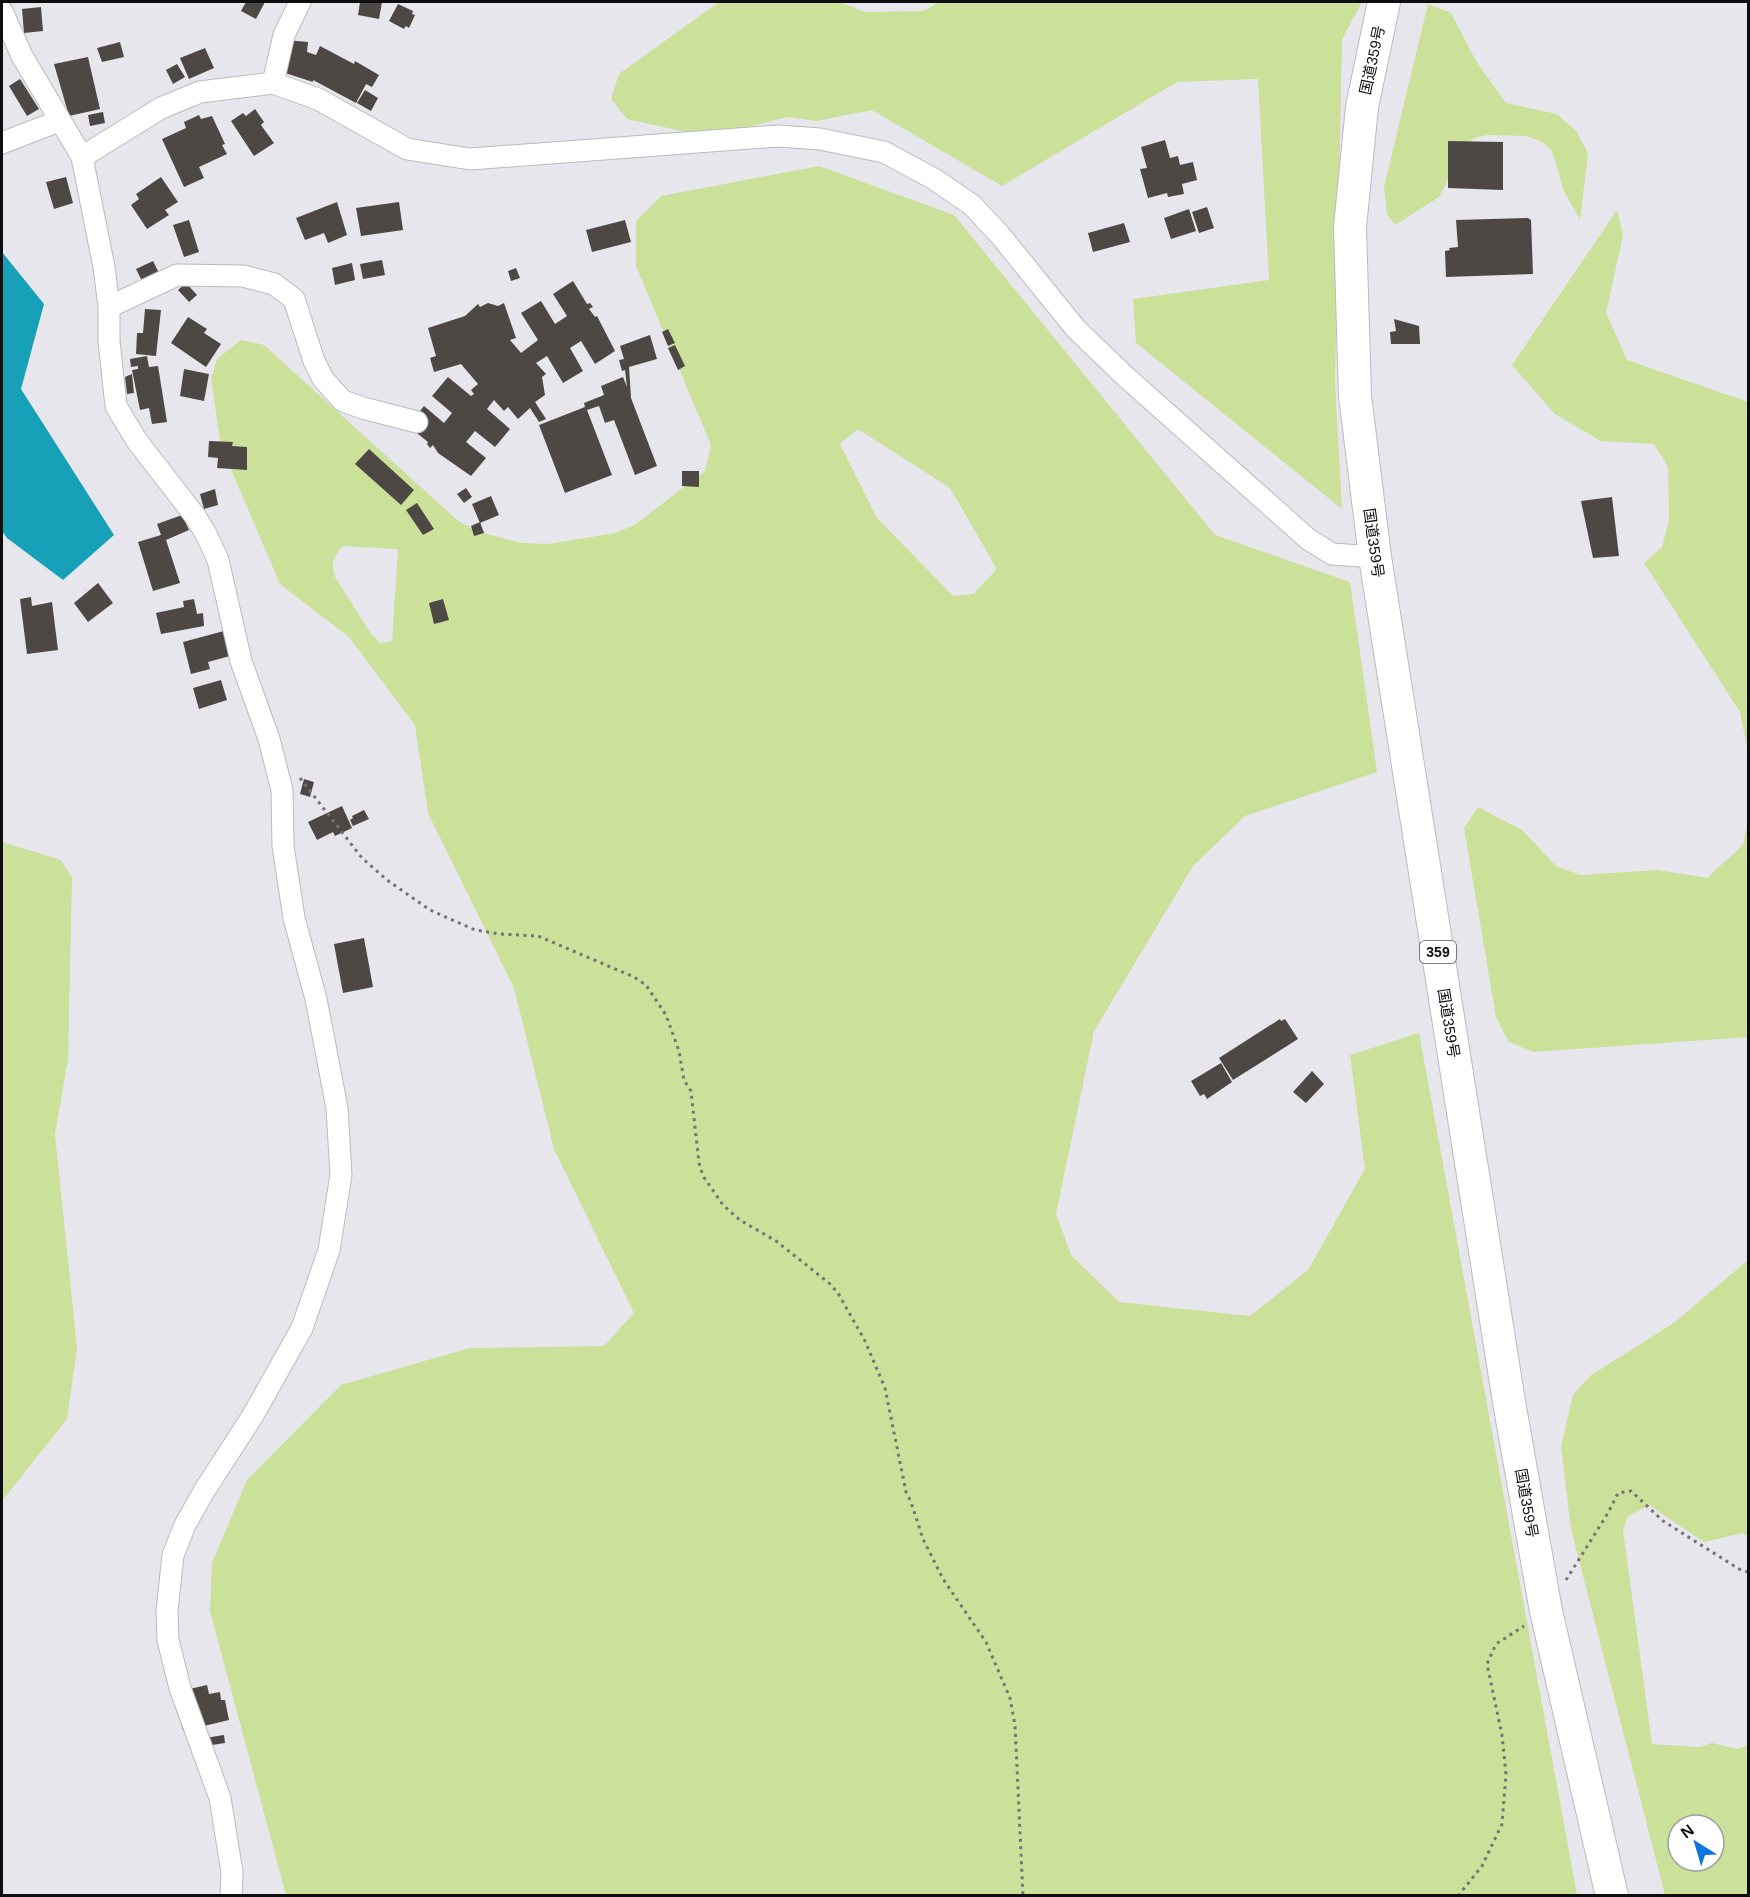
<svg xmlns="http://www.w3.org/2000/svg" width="1750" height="1897" font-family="Helvetica,'Noto Sans JP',sans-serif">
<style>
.green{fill:#cbe099;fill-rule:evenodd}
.water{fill:#17a1b9}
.building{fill:#4d4844}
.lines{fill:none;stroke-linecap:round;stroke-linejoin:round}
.minor-casing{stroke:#bbbac0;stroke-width:23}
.highway-casing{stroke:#bbbac0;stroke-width:34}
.path{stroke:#747477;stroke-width:3;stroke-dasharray:3 4.5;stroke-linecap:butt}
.minor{stroke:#fff;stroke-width:21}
.highway{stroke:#fff;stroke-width:32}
.labels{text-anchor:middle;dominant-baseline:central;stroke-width:6;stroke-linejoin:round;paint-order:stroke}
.shield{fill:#fff;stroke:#565658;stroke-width:1.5}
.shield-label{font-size:14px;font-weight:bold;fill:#0e0e10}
.street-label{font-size:15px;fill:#0e0e10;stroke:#fff}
</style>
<rect width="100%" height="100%" fill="#e6e6ec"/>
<path class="green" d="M 719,2 L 839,2 L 865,12 L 924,11 L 939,2 L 1362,2 L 1342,39 L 1335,382 L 1342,509 L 1136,343 L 1133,299 L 1269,280 L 1258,79 L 1177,82 L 1002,186 L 872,110 L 816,121 L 787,117 L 709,137 L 627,119 L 611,99 L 619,74 Z
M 1428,4 L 1451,13 L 1476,61 L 1506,103 L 1557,114 L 1576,131 L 1588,153 L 1580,220 L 1564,191 L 1552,151 L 1542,142 L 1527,136 L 1487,135 L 1474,138 L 1465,147 L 1439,197 L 1395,225 L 1387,214 L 1384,187 Z
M 819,166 L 954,215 L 1215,535 L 1350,582 L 1377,772 L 1245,816 L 1193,866 L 1094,1031 L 1056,1214 L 1071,1255 L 1119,1302 L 1250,1316 L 1308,1270 L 1365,1169 L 1350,1055 L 1419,1033 L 1577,1895 L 286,1895 L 210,1611 L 212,1563 L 247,1480 L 341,1385 L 470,1348 L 604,1346 L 634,1313 L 554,1149 L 514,988 L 428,813 L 415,725 L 349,637 L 280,584 L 221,446 L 211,379 L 217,359 L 241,340 L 264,345 L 458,521 L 479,532 L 522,543 L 548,544 L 616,533 L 636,524 L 705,471 L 711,445 L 636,266 L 636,221 L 661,196 ZM 858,429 L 950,488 L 997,569 L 973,594 L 953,596 L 877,518 L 840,444 ZM 343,546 L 398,549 L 392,641 L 380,643 L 372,635 L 335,577 C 330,563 334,556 343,546 Z
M 1617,210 L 1623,235 L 1606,313 L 1627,360 L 1748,402 L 1748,753 L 1740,712 L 1644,563 L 1662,547 L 1669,521 L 1668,467 L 1654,444 L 1601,441 L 1555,414 L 1512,365 Z
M 1478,807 L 1522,830 L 1556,866 L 1580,875 L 1658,870 L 1707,878 L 1743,845 L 1748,820 L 1748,1037 L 1533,1052 L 1508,1041 L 1496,1017 L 1464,828 Z
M 2,842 L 61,860 L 72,878 L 68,1059 L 55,1134 L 77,1348 L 67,1419 L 2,1501 Z
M 1748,1260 L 1748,1536 L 1743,1533 L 1704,1542 L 1649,1505 L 1627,1517 L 1623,1530 L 1652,1744 L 1699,1747 L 1712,1743 L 1738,1749 L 1748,1745 L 1748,1895 L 1665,1895 L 1571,1529 L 1561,1447 L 1573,1395 L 1590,1376 L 1675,1322 ZM 1678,1825 L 1714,1825 L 1714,1861 L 1678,1861 Z"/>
<path class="water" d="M 2,252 L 44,304 L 21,389 L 114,535 L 63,580 L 7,538 L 2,531 Z"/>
<path class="building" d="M 246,2 L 265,2 L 256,19 L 241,11 Z
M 360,2 L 382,2 L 379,19 L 358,15 Z
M 398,4 L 413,11 L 412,14 L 415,15 L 409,28 L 406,26 L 404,29 L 389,21 Z
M 41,7 L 43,31 L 24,33 L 22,9 Z
M 285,40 L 308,42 L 307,52 L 316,55 L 320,46 L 354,64 L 355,61 L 379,75 L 372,87 L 366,84 L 356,103 L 313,80 L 313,82 L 282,72 Z
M 120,42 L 124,57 L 102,62 L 97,48 Z
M 205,48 L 214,68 L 189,79 L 180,58 Z
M 88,57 L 100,109 L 69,116 L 54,64 Z
M 177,64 L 185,77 L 173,84 L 166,70 Z
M 20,79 L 39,109 L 27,116 L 9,86 Z
M 365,90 L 378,98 L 371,111 L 357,103 Z
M 255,109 L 264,122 L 261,125 L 274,143 L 254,156 L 231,121 L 243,113 L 246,116 Z
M 103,112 L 105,123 L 90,126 L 88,115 Z
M 199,115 L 201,119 L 212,116 L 225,144 L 222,145 L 227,154 L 199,167 L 204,178 L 184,187 L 162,139 L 186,128 L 184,122 Z
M 1165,140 L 1170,158 L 1178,156 L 1180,165 L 1193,162 L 1197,180 L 1182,184 L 1184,194 L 1168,197 L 1167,193 L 1148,198 L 1140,169 L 1147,168 L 1141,147 Z
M 1448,141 L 1503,142 L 1503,190 L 1448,188 Z
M 66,177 L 73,203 L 54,209 L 46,182 Z
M 161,177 L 178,202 L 165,210 L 169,215 L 147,229 L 131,205 L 139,199 L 136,194 Z
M 337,202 L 347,235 L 328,243 L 324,233 L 305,240 L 296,218 Z
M 399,202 L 403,230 L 361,236 L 356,208 Z
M 1207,207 L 1214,228 L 1199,233 L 1192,212 Z
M 1189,209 L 1196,231 L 1171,239 L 1164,218 Z
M 1528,218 L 1531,220 L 1533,274 L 1446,277 L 1445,251 L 1450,250 L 1449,248 L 1458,247 L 1456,220 Z
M 189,220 L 199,252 L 184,257 L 173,225 Z
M 625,220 L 631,242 L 592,252 L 586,230 Z
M 1124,223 L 1130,242 L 1093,252 L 1088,233 Z
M 382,260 L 385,275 L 363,279 L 360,264 Z
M 153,261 L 159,273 L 142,281 L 136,269 Z
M 352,263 L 355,280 L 335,285 L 332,268 Z
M 516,268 L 520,278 L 511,281 L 508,271 Z
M 573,281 L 587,304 L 590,303 L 593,307 L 589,309 L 595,317 L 597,316 L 615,351 L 595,364 L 581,341 L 570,348 L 583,371 L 563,383 L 547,356 L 536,363 L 546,374 L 542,377 L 545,395 L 535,402 L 546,419 L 539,422 L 530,408 L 518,419 L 508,407 L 504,411 L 494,400 L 487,409 L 510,429 L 495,447 L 475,431 L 466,442 L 486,458 L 471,476 L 438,453 L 433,445 L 430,448 L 427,444 L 428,442 L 408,426 L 424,406 L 444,423 L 452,413 L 432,396 L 448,377 L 471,396 L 474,394 L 471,390 L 478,384 L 461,364 L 434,372 L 430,358 L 436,356 L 428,328 L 465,316 L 478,304 L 480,307 L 488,303 L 498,306 L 504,303 L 516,338 L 510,340 L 521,353 L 538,340 L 521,313 L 541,301 L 555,324 L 567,316 L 553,294 Z
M 186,283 L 197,295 L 189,302 L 178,290 Z
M 145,309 L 161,310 L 156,356 L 136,354 L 137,333 L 143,333 Z
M 188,317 L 207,329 L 204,333 L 221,344 L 206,367 L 171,343 Z
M 1394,319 L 1419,326 L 1420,344 L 1391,344 L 1390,332 L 1396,331 Z
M 668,329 L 675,343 L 668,346 L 662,332 Z
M 650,335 L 657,359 L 629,367 L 631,398 L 657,466 L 635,475 L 614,420 L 605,423 L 599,406 L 587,410 L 612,475 L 565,493 L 539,425 L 585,407 L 584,403 L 604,395 L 601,386 L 623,377 L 627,387 L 625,370 L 622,371 L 619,360 L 624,359 L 620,346 Z
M 675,345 L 685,366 L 678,370 L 668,348 Z
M 147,356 L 149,367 L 158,366 L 167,422 L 152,424 L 149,408 L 140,410 L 132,370 L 138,369 L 138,366 L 131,367 L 130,359 Z
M 184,369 L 209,374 L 204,401 L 180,396 Z
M 132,374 L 134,393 L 127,394 L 125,377 Z
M 209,441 L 233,442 L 232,446 L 247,447 L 247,470 L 217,468 L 218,458 L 208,457 Z
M 369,449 L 414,490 L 401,505 L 355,464 Z
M 682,471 L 699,471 L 699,487 L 682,486 Z
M 466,488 L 472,497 L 464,503 L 457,494 Z
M 215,489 L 218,505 L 204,509 L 200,494 Z
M 491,496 L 499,515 L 480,523 L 472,504 Z
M 1612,497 L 1619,556 L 1593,558 L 1581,501 Z
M 417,503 L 434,529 L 423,535 L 406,510 Z
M 182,515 L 189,530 L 166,540 L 180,583 L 153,591 L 138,542 L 161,535 L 157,524 Z
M 480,522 L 484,533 L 474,536 L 471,526 Z
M 98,583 L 113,603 L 88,622 L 74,603 Z
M 31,597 L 32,606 L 52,602 L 58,650 L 27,654 L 20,599 Z
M 194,599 L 197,614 L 203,613 L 204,626 L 161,634 L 156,613 L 184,607 L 183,601 Z
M 443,599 L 449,620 L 434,624 L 429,603 Z
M 224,631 L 230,656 L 208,662 L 210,669 L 191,674 L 183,642 Z
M 221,680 L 227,700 L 199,709 L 193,688 Z
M 304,779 L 314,782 L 310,797 L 300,794 Z
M 342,806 L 352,828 L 335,836 L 333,832 L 317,840 L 308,822 Z
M 364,810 L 369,819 L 353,826 L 350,820 L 353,818 L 352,816 Z
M 364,938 L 373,987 L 343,993 L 334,944 Z
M 1280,1019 L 1281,1021 L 1285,1019 L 1298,1039 L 1233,1080 L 1219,1058 Z
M 1221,1063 L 1232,1082 L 1207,1099 L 1204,1094 L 1200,1096 L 1191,1081 Z
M 1312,1071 L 1324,1084 L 1306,1103 L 1293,1092 Z
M 207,1685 L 209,1694 L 220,1692 L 221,1700 L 225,1700 L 229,1720 L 183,1731 L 178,1710 L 185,1690 Z
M 224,1735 L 225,1743 L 206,1746 L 205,1738 Z"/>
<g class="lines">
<defs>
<path id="minor" d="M 2,11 L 22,56 L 82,157 L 104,267 L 109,307 L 109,341 L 116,406 L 137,441 L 195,516 L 206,534 L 218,560 L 241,661 L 269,739 L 282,790 L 283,846 L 294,918 L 316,999 L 337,1108 L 341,1175 L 329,1250 L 302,1328 L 252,1417 L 204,1491 L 185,1525 L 173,1555 L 167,1611 L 168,1640 L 180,1688 L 220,1798 L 232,1872 L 231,1896
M 273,83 L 284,35 L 300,2
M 2,143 L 59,121
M 82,157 L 161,108 L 200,92 L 273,83 L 318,99 L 407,149 L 470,159 L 778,136 L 820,139 L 884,152 L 934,179 L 972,205 L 1000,235 L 1076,329 L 1126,377 L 1308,539 L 1332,554 L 1375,557
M 109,307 L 177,275 L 243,276 L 274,284 L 294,299 L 314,361 L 323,379 L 343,401 L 363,408 L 417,422"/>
<path id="highway" d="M 1384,2 L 1362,107 L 1350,227 L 1355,396 L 1375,557 L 1509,1402 L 1546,1611 L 1612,1896"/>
</defs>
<use href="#minor" class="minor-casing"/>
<use href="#highway" class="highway-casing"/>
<path class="path" d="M 300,778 L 362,858 L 387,880 L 430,910 L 475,930 L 500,934 L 538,936 L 634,977 L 646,985 L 666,1015 L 679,1051 L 684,1080 L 691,1091 L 699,1163 L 703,1176 L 723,1205 L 740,1220 L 776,1241 L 829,1283 L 838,1293 L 865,1341 L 885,1388 L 906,1492 L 911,1502 L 923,1539 L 943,1579 L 986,1642 L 1010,1698 L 1015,1725 L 1023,1896
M 1566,1580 L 1608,1513 L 1618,1493 L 1631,1491 L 1663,1521 L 1739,1569 L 1748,1572
M 1458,1896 L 1482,1866 L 1502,1824 L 1506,1774 L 1502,1735 L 1487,1664 L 1496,1644 L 1524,1626"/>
<use href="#minor" class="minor"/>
<use href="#highway" class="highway"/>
</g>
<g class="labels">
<rect class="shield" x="1420" y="941" width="36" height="22" rx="4.5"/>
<g class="shield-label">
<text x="1438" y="952">359</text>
</g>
<g class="street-label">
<text transform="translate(1372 60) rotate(-78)">国道359号</text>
<text transform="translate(1374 543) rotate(82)">国道359号</text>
<text transform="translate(1449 1023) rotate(81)">国道359号</text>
<text transform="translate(1527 1503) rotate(80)">国道359号</text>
</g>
</g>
<rect width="1750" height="1897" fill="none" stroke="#0e0e10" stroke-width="6"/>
<g transform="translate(1696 1843) rotate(323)"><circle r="28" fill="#ffffff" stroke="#9f9f9f" stroke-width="1.5"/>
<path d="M0-4.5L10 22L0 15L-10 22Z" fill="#0f75dd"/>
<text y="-9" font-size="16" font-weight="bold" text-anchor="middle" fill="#0e0e10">N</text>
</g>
</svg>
